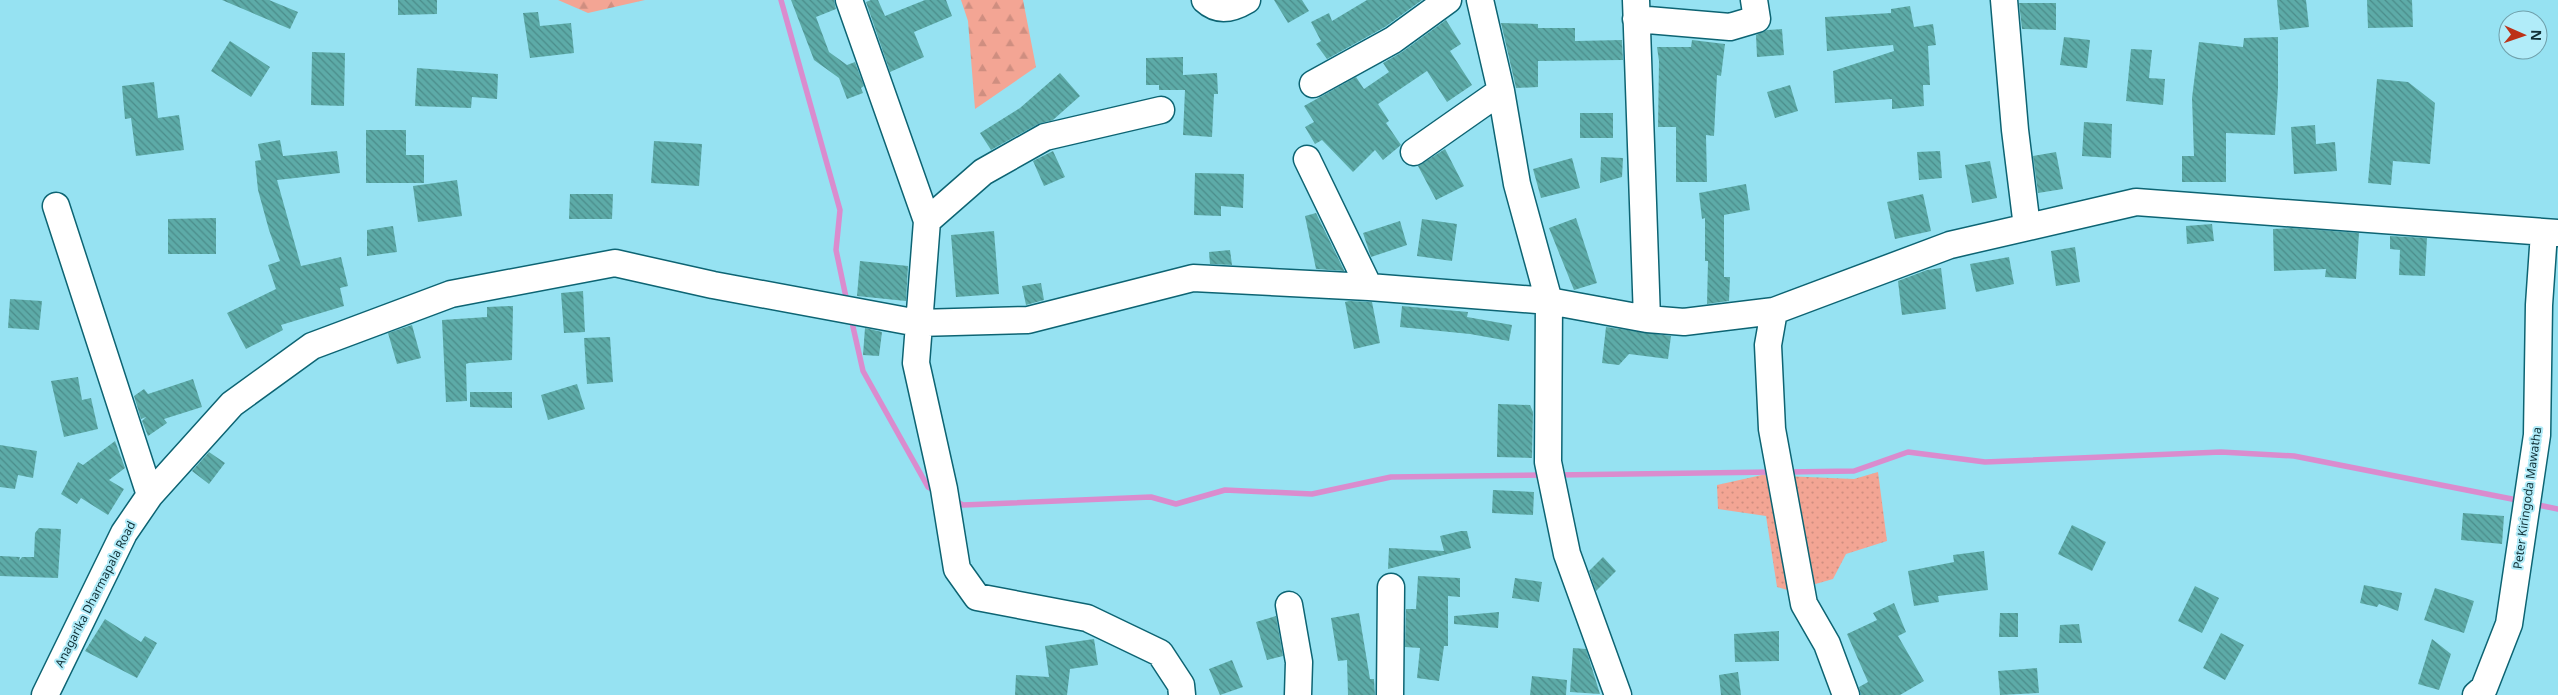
<svg xmlns="http://www.w3.org/2000/svg" width="2558" height="695" font-family="'Noto Sans',sans-serif">
<style>
.grass{fill:url(#grass-dots)}
.forest{fill:url(#forest-firs)}
.lines{fill:none;stroke-linecap:round;stroke-linejoin:round}
.stream{stroke:#da8cce;stroke-width:5.5}
.building{fill:url(#building-back-hatch)}
.minor-casing{stroke:#0d6473;stroke-width:29}
.minor{stroke:#fff;stroke-width:26}
.labels{text-anchor:middle;dominant-baseline:central;stroke-width:4;stroke-linejoin:round;paint-order:stroke}
.street-label{font-size:12px;fill:#0f2f35;stroke:#b1ecf9}
</style>
<defs>
<pattern id="grass-dots" width="8" height="8" patternUnits="userSpaceOnUse" patternTransform="scale(1.25)"><rect width="8" height="8" fill="#f3a594"/><path d="M2 2h.1M6 6h.1" fill="none" stroke="#cf8e80" stroke-width="1.8" stroke-linecap="round"/></pattern>
<pattern id="forest-firs" width="22" height="20" patternUnits="userSpaceOnUse" patternTransform="scale(1.25)"><rect width="22" height="20" fill="#f3a594"/><path d="M5 1l3.5 6h-7zM16 11l3.5 6h-7z" fill="#cf8e80"/></pattern>
<pattern id="building-back-hatch" width="6" height="6" patternUnits="userSpaceOnUse" patternTransform="scale(1.25)"><rect width="6" height="6" fill="#5daba8"/><path d="M-1 5l2 2M0 0l6 6M5-1l2 2" fill="none" stroke="#4b8c8a"/></pattern>
</defs>
<rect width="100%" height="100%" fill="#96e2f2"/>
<path class="grass" d="M 1878,472 L 1887,541 L 1846,554 L 1833,579 L 1791,591 L 1777,587 L 1766,516 L 1718,509 L 1717,485 L 1762,475 L 1854,479 Z"/>
<path class="forest" d="M 558,0 L 645,0 L 588,13 Z
M 961,0 L 1023,0 L 1036,67 L 975,109 L 968,21 Z"/>
<g class="lines">
<path class="stream" d="M 781,0 L 840,210 L 836,250 L 847,302
M 851,318 L 863,371 L 928,487 L 936,491
M 1787,472 L 1854,471 L 1908,452 L 1985,462 L 2221,452 L 2294,456 L 2522,501
M 1557,475 L 1773,472
M 953,500 L 963,505 L 1151,497 L 1176,504 L 1225,490 L 1312,494 L 1391,477 L 1543,475
M 2533,504 L 2558,509"/>
</g>
<path class="building" d="M 222,0 L 269,0 L 298,12 L 290,29 Z
M 398,0 L 437,0 L 437,14 L 398,15 Z
M 791,0 L 834,0 L 836,9 L 816,17 L 829,52 L 847,65 L 855,62 L 864,86 L 861,88 L 863,93 L 847,99 L 839,78 L 814,60 Z
M 871,0 L 878,0 L 885,16 L 925,0 L 946,0 L 952,16 L 914,32 L 924,57 L 890,72 L 866,2 Z
M 1274,0 L 1302,0 L 1309,11 L 1288,23 Z
M 1367,0 L 1422,0 L 1385,27 L 1327,59 L 1316,44 L 1321,41 L 1311,22 L 1329,13 L 1332,21 Z
M 2277,0 L 2306,0 L 2309,27 L 2280,30 Z
M 2367,0 L 2412,0 L 2413,27 L 2368,28 Z
M 2019,3 L 2056,3 L 2056,30 L 2022,29 Z
M 1910,6 L 1914,27 L 1933,24 L 1936,45 L 1928,46 L 1930,85 L 1923,85 L 1924,106 L 1892,109 L 1892,99 L 1835,103 L 1833,71 L 1894,51 L 1893,45 L 1827,51 L 1825,17 L 1891,13 L 1891,9 Z
M 538,12 L 540,26 L 571,23 L 574,53 L 530,58 L 523,13 Z
M 1446,20 L 1461,44 L 1450,51 L 1472,85 L 1447,102 L 1427,71 L 1378,104 L 1389,121 L 1386,123 L 1401,145 L 1383,160 L 1375,150 L 1353,172 L 1322,140 L 1315,144 L 1305,127 L 1314,122 L 1304,106 L 1356,77 L 1364,89 L 1389,72 L 1383,63 L 1402,52 Z
M 1501,23 L 1538,24 L 1538,28 L 1575,28 L 1575,41 L 1622,40 L 1623,60 L 1538,61 L 1538,87 L 1516,88 Z
M 1782,29 L 1784,55 L 1757,57 L 1756,35 L 1767,30 Z
M 2064,37 L 2090,40 L 2087,68 L 2060,65 Z
M 2278,37 L 2278,88 L 2275,135 L 2226,133 L 2226,182 L 2182,182 L 2182,156 L 2194,156 L 2192,98 L 2199,42 L 2243,47 L 2244,38 Z
M 1692,40 L 1725,44 L 1721,76 L 1717,75 L 1714,136 L 1706,135 L 1707,182 L 1676,182 L 1676,127 L 1658,127 L 1659,61 L 1657,47 L 1691,47 Z
M 230,41 L 270,67 L 251,97 L 211,71 Z
M 2131,49 L 2152,50 L 2149,78 L 2165,79 L 2163,105 L 2126,101 Z
M 312,52 L 345,53 L 344,106 L 311,105 Z
M 1183,57 L 1183,75 L 1217,73 L 1218,94 L 1214,94 L 1212,137 L 1183,135 L 1185,90 L 1159,90 L 1159,85 L 1146,85 L 1146,58 Z
M 417,68 L 498,74 L 497,99 L 472,97 L 471,108 L 415,106 Z
M 1060,73 L 1080,96 L 1053,120 L 1038,124 L 991,150 L 980,133 L 1020,108 Z
M 2377,79 L 2408,82 L 2435,103 L 2430,164 L 2393,161 L 2391,185 L 2368,183 Z
M 154,82 L 158,118 L 179,115 L 184,150 L 136,156 L 131,118 L 125,119 L 122,86 Z
M 1790,85 L 1798,111 L 1775,118 L 1767,92 Z
M 1580,113 L 1613,113 L 1613,138 L 1580,138 Z
M 2084,122 L 2112,124 L 2111,158 L 2082,156 Z
M 2315,125 L 2316,144 L 2335,142 L 2337,171 L 2294,174 L 2291,127 Z
M 366,130 L 406,130 L 406,155 L 424,155 L 424,183 L 366,183 Z
M 280,140 L 283,156 L 337,151 L 340,173 L 277,180 L 301,266 L 341,257 L 348,286 L 340,288 L 344,306 L 281,325 L 283,330 L 246,349 L 227,313 L 276,289 L 268,265 L 280,261 L 269,230 L 258,190 L 255,161 L 261,160 L 258,144 Z
M 654,141 L 702,144 L 699,186 L 651,183 Z
M 1445,149 L 1464,186 L 1436,200 L 1418,166 Z
M 1053,151 L 1065,177 L 1044,186 L 1033,161 Z
M 1940,151 L 1942,178 L 1919,180 L 1917,152 Z
M 2056,152 L 2063,189 L 2038,193 L 2033,156 Z
M 1601,157 L 1623,158 L 1622,177 L 1600,183 Z
M 1572,158 L 1580,188 L 1541,198 L 1533,169 Z
M 1990,161 L 1997,198 L 1972,203 L 1965,165 Z
M 1195,173 L 1244,174 L 1243,208 L 1221,206 L 1221,216 L 1194,215 Z
M 457,180 L 462,216 L 418,222 L 413,186 Z
M 1746,184 L 1750,210 L 1724,215 L 1724,277 L 1730,277 L 1729,301 L 1707,304 L 1708,261 L 1705,261 L 1705,218 L 1702,219 L 1699,193 Z
M 570,194 L 613,194 L 612,219 L 569,219 Z
M 1923,194 L 1931,231 L 1895,239 L 1887,202 Z
M 1316,213 L 1344,270 L 1344,271 L 1316,269 L 1305,216 Z
M 216,218 L 216,254 L 168,254 L 168,219 Z
M 1576,218 L 1597,283 L 1574,290 L 1549,228 Z
M 1422,219 L 1457,224 L 1452,261 L 1417,256 Z
M 1400,221 L 1407,245 L 1371,257 L 1363,233 Z
M 2212,224 L 2214,241 L 2187,244 L 2186,226 Z
M 393,226 L 397,252 L 367,256 L 367,230 Z
M 2292,228 L 2359,233 L 2356,279 L 2325,277 L 2326,269 L 2274,271 L 2273,229 Z
M 994,231 L 999,294 L 956,297 L 951,235 Z
M 2390,236 L 2427,238 L 2425,276 L 2399,275 L 2400,250 L 2390,249 Z
M 2075,247 L 2080,282 L 2056,286 L 2051,251 Z
M 1230,250 L 1232,265 L 1210,264 L 1209,252 Z
M 2009,257 L 2014,284 L 1976,292 L 1970,264 Z
M 860,261 L 908,266 L 906,301 L 857,296 Z
M 1941,268 L 1946,309 L 1902,315 L 1898,281 L 1927,270 Z
M 1041,283 L 1044,300 L 1026,305 L 1022,286 Z
M 583,291 L 585,332 L 564,333 L 561,293 Z
M 10,299 L 42,301 L 39,330 L 8,328 Z
M 1349,301 L 1372,302 L 1380,343 L 1354,349 L 1345,302 Z
M 513,306 L 512,360 L 469,363 L 466,364 L 467,401 L 446,402 L 442,320 L 487,317 L 487,307 Z
M 1402,306 L 1468,312 L 1467,317 L 1512,325 L 1509,341 L 1470,334 L 1400,327 Z
M 412,325 L 421,358 L 397,364 L 388,333 Z
M 1606,327 L 1671,336 L 1668,359 L 1629,354 L 1619,365 L 1602,363 Z
M 865,328 L 882,332 L 879,356 L 863,355 Z
M 610,337 L 613,382 L 587,384 L 584,338 Z
M 78,377 L 82,400 L 91,398 L 98,429 L 64,437 L 51,381 Z
M 193,379 L 202,407 L 164,419 L 167,423 L 148,436 L 142,421 L 146,417 L 141,419 L 134,396 L 144,389 L 148,394 Z
M 577,384 L 585,409 L 548,420 L 541,395 Z
M 470,392 L 512,392 L 512,408 L 470,407 Z
M 1498,404 L 1530,405 L 1533,412 L 1532,458 L 1497,457 Z
M 115,441 L 125,468 L 109,480 L 124,489 L 108,515 L 81,498 L 77,504 L 61,494 L 78,462 L 83,465 Z
M 0,445 L 37,451 L 33,478 L 18,475 L 15,489 L 0,487 Z
M 209,452 L 225,463 L 209,484 L 192,471 Z
M 1493,490 L 1534,492 L 1533,515 L 1492,513 Z
M 2463,513 L 2504,516 L 2502,544 L 2461,540 Z
M 2072,525 L 2106,542 L 2092,571 L 2058,554 Z
M 39,528 L 61,529 L 58,578 L 0,576 L 0,556 L 20,557 L 19,561 L 22,557 L 34,557 L 35,533 Z
M 1461,531 L 1467,531 L 1471,548 L 1388,569 L 1389,548 L 1444,551 L 1440,536 Z
M 1984,551 L 1988,590 L 1938,596 L 1939,602 L 1914,606 L 1908,571 L 1954,562 L 1953,555 Z
M 1603,557 L 1616,571 L 1596,591 L 1589,571 Z
M 1418,576 L 1460,578 L 1460,597 L 1448,596 L 1448,646 L 1444,646 L 1439,681 L 1417,678 L 1420,648 L 1405,647 L 1406,609 L 1416,609 Z
M 1515,578 L 1542,582 L 1539,602 L 1512,598 Z
M 2364,585 L 2402,593 L 2398,611 L 2379,604 L 2377,607 L 2360,603 Z
M 2195,586 L 2219,598 L 2202,633 L 2178,621 Z
M 2435,588 L 2474,601 L 2464,633 L 2424,620 Z
M 1894,603 L 1906,632 L 1898,636 L 1924,681 L 1900,695 L 1861,695 L 1859,687 L 1868,682 L 1847,634 L 1877,620 L 1873,613 Z
M 1499,612 L 1498,628 L 1454,624 L 1454,616 Z
M 1359,613 L 1370,679 L 1374,679 L 1375,695 L 1348,695 L 1347,660 L 1338,661 L 1331,618 Z
M 2000,613 L 2018,613 L 2018,637 L 1999,637 Z
M 1276,616 L 1283,656 L 1267,660 L 1256,622 Z
M 105,619 L 141,642 L 145,636 L 157,643 L 137,678 L 85,651 Z
M 2079,624 L 2082,643 L 2059,643 L 2060,625 Z
M 1779,631 L 1779,661 L 1735,662 L 1734,634 Z
M 2221,633 L 2244,645 L 2225,680 L 2203,668 Z
M 1094,639 L 1098,665 L 1070,669 L 1067,695 L 1015,695 L 1016,675 L 1049,677 L 1045,646 Z
M 2432,639 L 2451,654 L 2439,690 L 2418,684 Z
M 1573,648 L 1586,649 L 1600,694 L 1570,692 Z
M 1232,660 L 1243,687 L 1220,695 L 1209,669 Z
M 2037,668 L 2039,693 L 2000,695 L 1998,671 Z
M 1738,672 L 1741,695 L 1721,695 L 1719,675 Z
M 1532,676 L 1567,680 L 1566,695 L 1530,695 Z"/>
<g class="lines">
<defs>
<path id="minor" d="M 849,0 L 927,221 L 916,363 L 944,489 L 957,569 L 977,597 L 1087,618 L 1160,653 L 1181,685 L 1182,695
M 1205,0 C 1218,12 1232,9 1247,0
M 1480,0 L 1501,91 L 1517,184 L 1549,301 L 1548,462 L 1567,554 L 1618,695
M 1636,0 L 1647,319
M 2004,0 L 2015,130 L 2027,227
M 1636,19 L 1730,27 L 1757,19 L 1754,0
M 1313,84 L 1393,40 L 1448,0
M 1414,152 L 1501,91
M 1307,159 L 1369,287
M 56,206 L 150,495
M 927,221 L 983,172 L 1045,137 L 1161,110
M 1774,311 L 1768,345 L 1772,429 L 1804,604 L 1827,644 L 1846,695
M 1289,605 L 1299,662 L 1298,695
M 45,695 L 124,533 L 150,495 L 232,404 L 312,346 L 451,294 L 615,263 L 713,285 L 918,323 L 1028,320 L 1193,278 L 1369,287 L 1549,301 L 1647,319 L 1684,322 L 1774,311 L 1950,245 L 2136,202 L 2558,233
M 1390,695 L 1391,587
M 2476,695 L 2484,688 L 2509,624 L 2537,435 L 2539,305 L 2544,233"/>
</defs>
<use href="#minor" class="minor-casing"/>
<use href="#minor" class="minor"/>
</g>
<g class="labels">
<g class="street-label">
<text transform="translate(2527 498) rotate(-82)">Peter Kiringoda Mawatha</text>
<text transform="translate(95 594) rotate(-63)">Anagarika Dharmapala Road</text>
</g>
</g>
<g transform="translate(2523 35) rotate(92)"><circle r="24" fill="#b1ecf9" stroke="#70a0ab"/>
<path d="M0-4L9 19L0 12L-9 19Z" fill="#bc3117"/>
<text y="-8" font-size="14" font-weight="bold" text-anchor="middle" fill="#0f2f35">N</text>
</g>
</svg>
